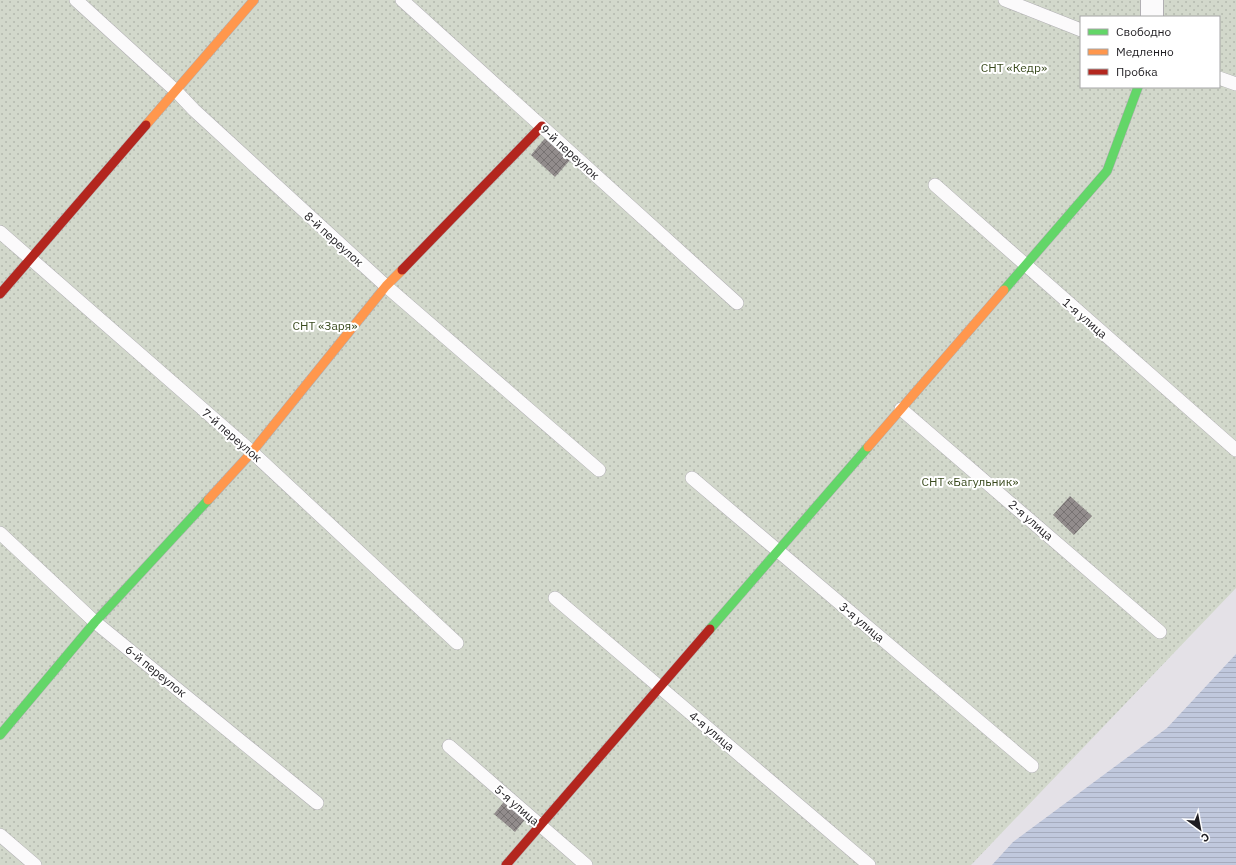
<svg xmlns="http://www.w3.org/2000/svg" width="1236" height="865" font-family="'IBM Plex Sans',sans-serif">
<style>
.park{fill:url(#park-dots);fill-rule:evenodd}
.water{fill:url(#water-rules)}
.building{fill:url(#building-cross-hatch)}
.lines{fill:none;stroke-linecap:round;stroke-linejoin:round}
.lane-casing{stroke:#b1afb3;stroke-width:14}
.street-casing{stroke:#b1afb3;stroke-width:24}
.fast-casing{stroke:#b1afb3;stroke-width:10}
.slow-casing{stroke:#b1afb3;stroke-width:10}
.jam-casing{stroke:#b1afb3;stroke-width:10}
.lane{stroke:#fbfafb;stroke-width:13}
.street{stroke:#fbfafb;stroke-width:22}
.fast{stroke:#63d668;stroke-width:9}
.slow{stroke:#ff974d;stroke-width:9}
.jam{stroke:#b3261e;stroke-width:9}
.labels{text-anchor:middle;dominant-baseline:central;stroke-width:4;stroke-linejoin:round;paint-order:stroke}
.park-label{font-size:12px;fill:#38491c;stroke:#fff}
.street-label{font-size:12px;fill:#1f1d21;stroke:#fff}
</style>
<defs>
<pattern id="park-dots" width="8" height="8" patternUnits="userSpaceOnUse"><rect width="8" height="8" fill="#d2d8cb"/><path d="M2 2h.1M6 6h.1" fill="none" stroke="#b4b9ae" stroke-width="1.8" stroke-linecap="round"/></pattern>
<pattern id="water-rules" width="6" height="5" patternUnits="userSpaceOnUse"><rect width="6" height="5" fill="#c0c8dd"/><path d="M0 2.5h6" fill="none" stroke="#a5abbd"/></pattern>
<pattern id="building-cross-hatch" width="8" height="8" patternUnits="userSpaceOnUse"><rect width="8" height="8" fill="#928c8c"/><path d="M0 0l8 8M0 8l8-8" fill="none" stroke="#777272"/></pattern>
</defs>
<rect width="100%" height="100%" fill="#e4e1e7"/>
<path class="park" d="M 0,0 L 1236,0 L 1236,588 L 971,865 L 0,865 ZM 1081,17 L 1219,17 L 1219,87 L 1081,87 Z"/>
<path class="water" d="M 1236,654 L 1236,865 L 992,865 L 1013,842 L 1167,728 Z"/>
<path class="building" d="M 546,137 L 571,159 L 555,177 L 531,155 Z
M 1070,496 L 1092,516 L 1074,535 L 1053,515 Z
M 507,798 L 528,816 L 515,832 L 494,814 Z"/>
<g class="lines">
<defs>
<path id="lane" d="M 76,0 L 176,91 L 194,110 L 386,286 L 599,470
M 402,0 L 737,303
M 1005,0 L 1081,30
M 1219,78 L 1236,84
M 935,185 L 1236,450
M 0,232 L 252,452 L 457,643
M 901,409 L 1160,632
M 692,478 L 1032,766
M 0,533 L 95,622 L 317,803
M 555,598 L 869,865
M 449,746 L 586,865
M 0,835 L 35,865"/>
<path id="street" d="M 1152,17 L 1152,0"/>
<path id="fast" d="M 1004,290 L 1107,171 L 1138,87
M 710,629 L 868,447
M 0,735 L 95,622 L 208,500"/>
<path id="slow" d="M 146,125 L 254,0
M 868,447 L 1004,290
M 208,500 L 252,452 L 386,286 L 402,270"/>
<path id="jam" d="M 402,270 L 542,126
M 0,294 L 146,125
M 506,865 L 710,629"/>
</defs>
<use href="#lane" class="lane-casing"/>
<use href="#street" class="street-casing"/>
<use href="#fast" class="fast-casing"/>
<use href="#slow" class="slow-casing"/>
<use href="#jam" class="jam-casing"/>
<use href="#lane" class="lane"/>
<use href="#street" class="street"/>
<use href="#fast" class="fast"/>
<use href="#slow" class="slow"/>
<use href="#jam" class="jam"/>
</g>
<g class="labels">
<g class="park-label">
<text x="1014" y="67">СНТ «Кедр»</text>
<text x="325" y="325">СНТ «Заря»</text>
<text x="970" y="481">СНТ «Багульник»</text>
</g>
<g class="street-label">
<text transform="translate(570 152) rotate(42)">9-й переулок</text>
<text transform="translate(334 239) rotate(42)">8-й переулок</text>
<text transform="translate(1085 318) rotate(41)">1-я улица</text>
<text transform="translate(232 435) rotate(41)">7-й переулок</text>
<text transform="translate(1031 520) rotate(41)">2-я улица</text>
<text transform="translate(862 622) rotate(40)">3-я улица</text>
<text transform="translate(156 671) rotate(39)">6-й переулок</text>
<text transform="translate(712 731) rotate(40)">4-я улица</text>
<text transform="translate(517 805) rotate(41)">5-я улица</text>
</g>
</g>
<rect x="1080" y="16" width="140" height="72" fill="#ffffff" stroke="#a5a5a6"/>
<rect x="1088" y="29" width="20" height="6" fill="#63d668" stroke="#a5a5a6"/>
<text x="1116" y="36" font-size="12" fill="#1f1d21">Свободно</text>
<rect x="1088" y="49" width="20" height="6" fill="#ff974d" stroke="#a5a5a6"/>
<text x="1116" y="56" font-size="12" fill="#1f1d21">Медленно</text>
<rect x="1088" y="69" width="20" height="6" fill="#b3261e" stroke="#a5a5a6"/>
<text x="1116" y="76" font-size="12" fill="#1f1d21">Пробка</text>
<g transform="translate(1200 829) rotate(148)" stroke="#ffffff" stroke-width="3" paint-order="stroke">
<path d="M0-3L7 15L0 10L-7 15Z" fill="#1f1d21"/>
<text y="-6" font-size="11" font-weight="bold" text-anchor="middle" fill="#1f1d21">С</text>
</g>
</svg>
